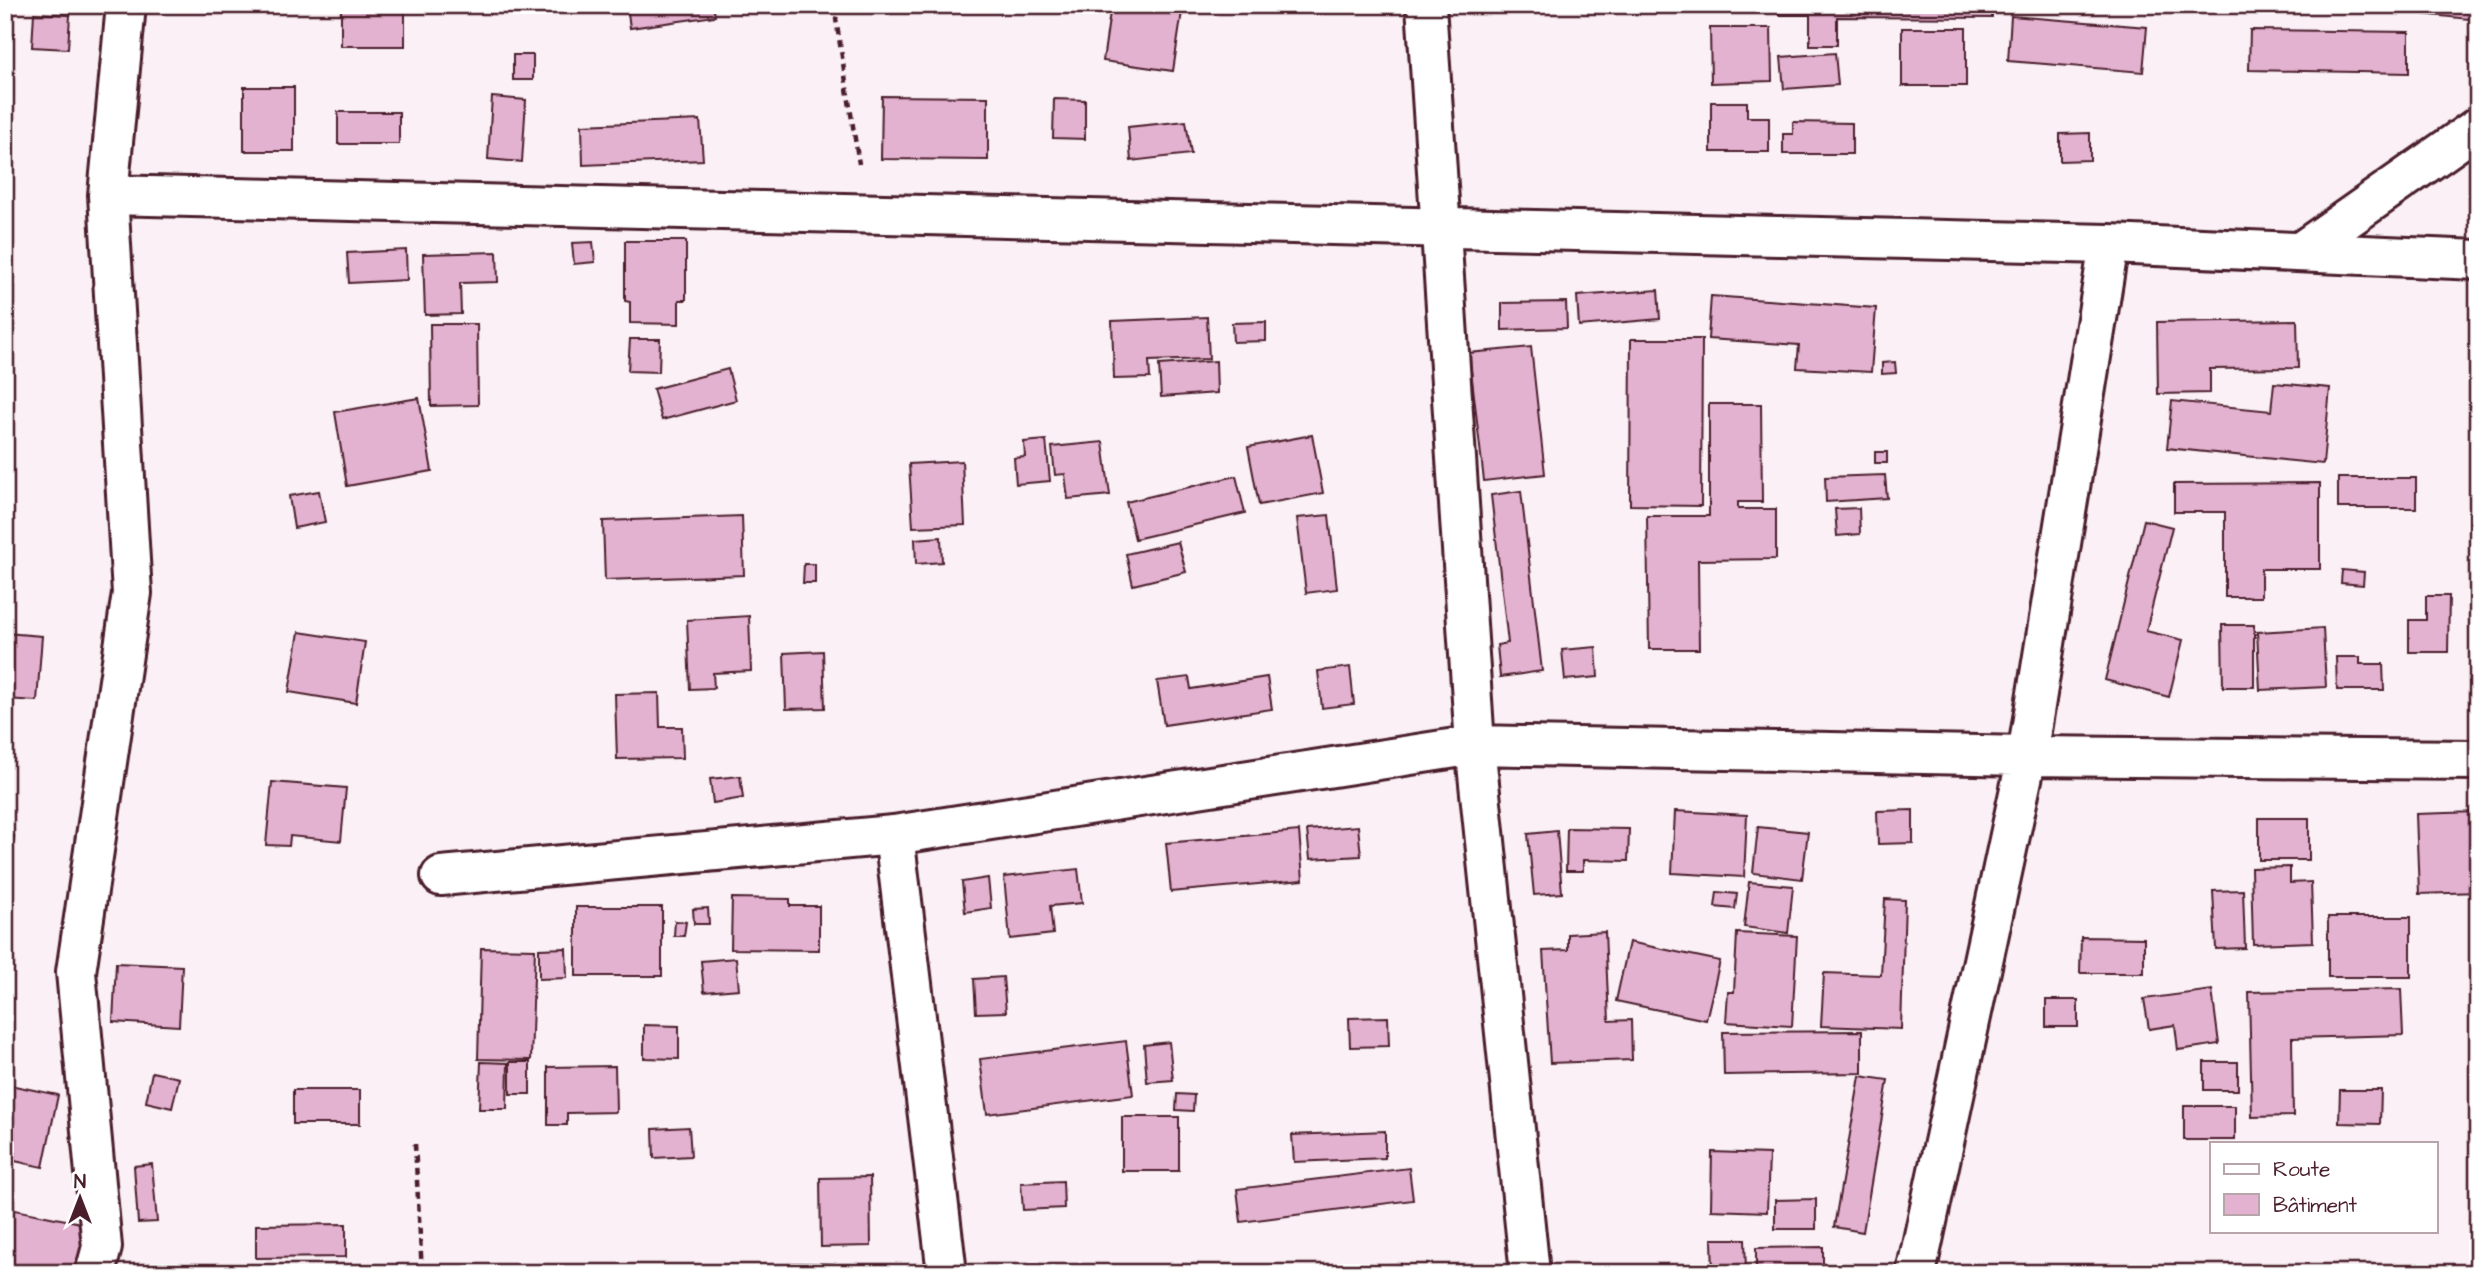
<svg xmlns="http://www.w3.org/2000/svg" width="2483" height="1278" font-family="'Architects Daughter',sans-serif">
<style>
.building{fill:#e4b2d1;stroke:#4a1f2b;stroke-width:2}
.lines{fill:none;stroke-linecap:round;stroke-linejoin:round}
.minor-casing{stroke:#4a1f2b;stroke-width:44}
.path{stroke:#4a1f2b;stroke-width:4.5;stroke-dasharray:7 5;stroke-linecap:butt}
.minor{stroke:#fff;stroke-width:38}
</style>
<rect width="100%" height="100%" fill="#faf0f6"/>
<filter id="ink" filterUnits="userSpaceOnUse"><feTurbulence type="fractalNoise" baseFrequency=".0143" numOctaves="2"/><feDisplacementMap in="SourceGraphic" scale="14" xChannelSelector="R" yChannelSelector="G"/><feConvolveMatrix kernelMatrix="1 2 1 2 8 2 1 2 1" color-interpolation-filters="sRGB"/></filter>
<g filter="url(#ink)">
<path class="building" d="M 341,5 L 405,5 L 405,46 L 341,46 Z
M 627,5 L 713,5 L 715,16 L 630,28 Z
M 1111,5 L 1183,5 L 1173,71 L 1103,61 Z
M 1735,5 L 1774,5 L 1774,9 L 1735,9 Z
M 1779,5 L 1992,5 L 1992,18 L 1837,17 L 1837,45 L 1810,45 L 1810,15 L 1779,15 Z
M 2150,5 L 2210,5 L 2210,10 L 2150,10 Z
M 2218,5 L 2283,5 L 2283,11 L 2218,10 Z
M 2414,5 L 2478,5 L 2478,20 L 2413,13 Z
M 34,13 L 70,15 L 68,49 L 32,47 Z
M 2011,16 L 2147,27 L 2143,72 L 2008,61 Z
M 1710,28 L 1771,28 L 1772,81 L 1711,83 Z
M 1902,28 L 1966,28 L 1966,86 L 1902,86 Z
M 2250,30 L 2409,32 L 2409,73 L 2249,70 Z
M 1835,53 L 1838,85 L 1784,89 L 1781,57 Z
M 513,55 L 533,55 L 533,80 L 513,80 Z
M 244,87 L 294,87 L 294,151 L 244,151 Z
M 882,96 L 988,97 L 988,160 L 881,159 Z
M 492,97 L 526,100 L 522,162 L 488,159 Z
M 1054,99 L 1085,100 L 1085,139 L 1053,138 Z
M 1711,102 L 1747,102 L 1747,117 L 1769,117 L 1769,152 L 1711,152 Z
M 338,112 L 399,112 L 399,144 L 338,144 Z
M 700,120 L 703,160 L 583,165 L 582,125 Z
M 1186,121 L 1191,154 L 1131,161 L 1128,127 Z
M 1793,122 L 1852,123 L 1852,154 L 1783,154 L 1783,134 L 1793,134 Z
M 2090,133 L 2090,160 L 2060,161 L 2060,134 Z
M 625,241 L 686,241 L 686,300 L 679,300 L 679,324 L 630,323 L 630,302 L 625,301 Z
M 593,242 L 595,262 L 574,264 L 572,243 Z
M 406,250 L 407,280 L 349,283 L 347,253 Z
M 497,252 L 498,282 L 460,283 L 461,314 L 425,315 L 423,254 Z
M 1658,290 L 1660,319 L 1579,326 L 1577,296 Z
M 1711,296 L 1876,308 L 1871,372 L 1797,368 L 1799,345 L 1708,339 Z
M 1566,302 L 1567,328 L 1502,330 L 1502,303 Z
M 1207,317 L 1209,359 L 1149,361 L 1150,378 L 1114,379 L 1112,321 Z
M 2297,320 L 2298,368 L 2210,369 L 2210,393 L 2158,394 L 2157,322 Z
M 1266,322 L 1266,341 L 1233,342 L 1232,323 Z
M 430,324 L 477,324 L 478,405 L 431,406 Z
M 630,339 L 660,339 L 659,372 L 628,371 Z
M 1631,339 L 1702,339 L 1701,506 L 1630,505 Z
M 1531,347 L 1545,474 L 1484,481 L 1469,353 Z
M 1216,361 L 1217,393 L 1161,397 L 1159,365 Z
M 1895,362 L 1896,373 L 1882,374 L 1882,363 Z
M 728,369 L 736,400 L 662,420 L 653,389 Z
M 2274,383 L 2330,388 L 2323,464 L 2167,448 L 2172,401 L 2271,411 Z
M 419,398 L 432,471 L 347,486 L 335,412 Z
M 1709,404 L 1761,404 L 1762,502 L 1738,502 L 1738,509 L 1776,509 L 1776,559 L 1698,560 L 1699,649 L 1649,649 L 1647,516 L 1709,516 Z
M 1312,435 L 1323,493 L 1259,505 L 1248,447 Z
M 1046,440 L 1050,481 L 1016,484 L 1014,458 L 1025,457 L 1024,442 Z
M 1103,442 L 1110,495 L 1068,499 L 1065,474 L 1055,475 L 1052,447 Z
M 1875,452 L 1887,452 L 1887,463 L 1875,463 Z
M 962,461 L 965,525 L 913,527 L 909,464 Z
M 1885,475 L 1887,498 L 1826,502 L 1825,477 Z
M 1236,476 L 1245,513 L 1135,539 L 1126,502 Z
M 2338,478 L 2416,478 L 2416,508 L 2338,508 Z
M 2320,483 L 2320,569 L 2261,569 L 2261,597 L 2225,597 L 2225,512 L 2174,512 L 2174,484 Z
M 319,491 L 325,522 L 294,528 L 289,496 Z
M 1521,491 L 1542,671 L 1500,677 L 1497,645 L 1508,643 L 1491,495 Z
M 1859,508 L 1860,534 L 1837,536 L 1835,509 Z
M 1329,515 L 1337,589 L 1306,593 L 1297,518 Z
M 742,516 L 744,575 L 605,580 L 603,521 Z
M 2144,520 L 2172,527 L 2146,631 L 2183,640 L 2169,697 L 2105,680 Z
M 941,537 L 942,562 L 916,564 L 915,539 Z
M 1178,542 L 1186,572 L 1133,585 L 1126,554 Z
M 804,564 L 815,564 L 815,583 L 803,583 Z
M 2342,570 L 2364,572 L 2363,585 L 2341,583 Z
M 2426,596 L 2449,596 L 2448,652 L 2409,652 L 2409,620 L 2426,620 Z
M 749,616 L 751,671 L 713,673 L 714,688 L 690,689 L 687,620 Z
M 2222,625 L 2254,625 L 2254,687 L 2223,687 Z
M 2323,628 L 2326,687 L 2260,690 L 2257,632 Z
M 299,632 L 365,642 L 356,703 L 289,692 Z
M 5,633 L 42,636 L 37,701 L 5,699 Z
M 1596,647 L 1598,677 L 1565,680 L 1562,650 Z
M 823,651 L 825,708 L 786,709 L 784,653 Z
M 2336,657 L 2360,657 L 2360,664 L 2383,664 L 2384,690 L 2337,690 Z
M 1350,667 L 1354,704 L 1322,708 L 1318,671 Z
M 1189,677 L 1191,689 L 1267,677 L 1272,709 L 1164,725 L 1157,681 Z
M 659,693 L 660,727 L 682,727 L 683,758 L 617,759 L 615,694 Z
M 740,776 L 743,798 L 713,803 L 710,779 Z
M 272,782 L 346,788 L 341,841 L 290,836 L 289,846 L 266,845 Z
M 1913,810 L 1913,843 L 1878,844 L 1877,811 Z
M 1675,811 L 1747,815 L 1744,877 L 1672,873 Z
M 2478,812 L 2478,892 L 2419,894 L 2416,814 Z
M 2259,818 L 2309,818 L 2309,860 L 2259,860 Z
M 1358,826 L 1361,856 L 1310,859 L 1307,830 Z
M 1758,827 L 1808,832 L 1802,879 L 1753,873 Z
M 1567,828 L 1629,829 L 1628,861 L 1583,860 L 1583,871 L 1566,871 Z
M 1299,831 L 1303,880 L 1171,892 L 1166,843 Z
M 1557,831 L 1562,893 L 1534,895 L 1528,834 Z
M 5,834 L 14,836 L 5,879 Z
M 2290,867 L 2290,883 L 2311,882 L 2313,942 L 2253,944 L 2251,868 Z
M 1078,869 L 1082,903 L 1050,906 L 1053,934 L 1010,939 L 1004,877 Z
M 988,878 L 991,908 L 965,912 L 962,882 Z
M 1749,882 L 1793,886 L 1788,933 L 1744,927 Z
M 2243,890 L 2245,948 L 2216,949 L 2213,891 Z
M 1717,892 L 1737,894 L 1735,909 L 1715,907 Z
M 732,898 L 790,899 L 790,906 L 819,906 L 819,950 L 731,949 Z
M 1885,899 L 1905,900 L 1901,1029 L 1821,1026 L 1824,973 L 1881,975 Z
M 576,907 L 662,907 L 662,976 L 576,976 Z
M 708,908 L 709,924 L 694,924 L 693,909 Z
M 2328,917 L 2411,917 L 2411,977 L 2328,977 Z
M 675,921 L 686,922 L 684,936 L 674,936 Z
M 1605,932 L 1609,1021 L 1631,1020 L 1632,1060 L 1550,1063 L 1543,951 L 1568,950 L 1568,934 Z
M 1737,933 L 1797,936 L 1792,1026 L 1726,1022 L 1728,992 L 1734,992 Z
M 2081,937 L 2144,938 L 2144,973 L 2080,973 Z
M 1629,942 L 1720,961 L 1706,1020 L 1616,1001 Z
M 481,948 L 535,949 L 531,1060 L 478,1059 Z
M 566,948 L 567,978 L 539,979 L 539,949 Z
M 736,958 L 739,989 L 704,992 L 701,961 Z
M 116,963 L 182,966 L 179,1026 L 113,1022 Z
M 1003,977 L 1006,1012 L 976,1013 L 974,979 Z
M 2401,989 L 2403,1035 L 2292,1038 L 2293,1116 L 2252,1117 L 2249,992 Z
M 2212,990 L 2219,1044 L 2178,1050 L 2175,1025 L 2149,1029 L 2144,999 Z
M 2046,1000 L 2078,1000 L 2078,1027 L 2046,1027 Z
M 1388,1017 L 1389,1046 L 1350,1047 L 1349,1018 Z
M 644,1025 L 679,1026 L 679,1059 L 644,1058 Z
M 1862,1031 L 1862,1073 L 1724,1075 L 1723,1032 Z
M 1126,1041 L 1133,1095 L 987,1114 L 980,1059 Z
M 1169,1042 L 1173,1080 L 1147,1082 L 1144,1045 Z
M 481,1062 L 508,1063 L 507,1109 L 479,1109 Z
M 510,1062 L 530,1062 L 530,1094 L 510,1094 Z
M 2204,1062 L 2238,1062 L 2238,1090 L 2204,1090 Z
M 615,1066 L 616,1112 L 567,1113 L 567,1125 L 548,1125 L 548,1067 Z
M 152,1072 L 179,1078 L 172,1108 L 146,1102 Z
M 1860,1076 L 1888,1080 L 1863,1232 L 1834,1227 Z
M 5,1084 L 58,1095 L 43,1167 L 5,1159 Z
M 293,1090 L 360,1090 L 360,1124 L 293,1124 Z
M 2340,1090 L 2381,1090 L 2380,1124 L 2339,1123 Z
M 1177,1094 L 1194,1095 L 1193,1111 L 1176,1110 Z
M 2184,1106 L 2235,1106 L 2235,1140 L 2184,1140 Z
M 1122,1117 L 1179,1117 L 1179,1171 L 1122,1171 Z
M 689,1127 L 691,1156 L 654,1158 L 653,1129 Z
M 1385,1131 L 1385,1158 L 1294,1162 L 1292,1135 Z
M 1712,1152 L 1769,1154 L 1767,1212 L 1711,1210 Z
M 152,1164 L 157,1222 L 138,1223 L 134,1166 Z
M 1409,1168 L 1413,1200 L 1241,1222 L 1237,1189 Z
M 870,1177 L 871,1246 L 821,1247 L 820,1178 Z
M 1063,1181 L 1064,1208 L 1023,1210 L 1021,1183 Z
M 1816,1199 L 1816,1229 L 1775,1229 L 1775,1200 Z
M 5,1208 L 96,1226 L 87,1273 L 5,1273 Z
M 346,1224 L 346,1257 L 256,1258 L 256,1225 Z
M 1712,1239 L 1745,1239 L 1746,1273 L 1713,1273 Z
M 1823,1247 L 1823,1273 L 1756,1273 L 1756,1248 Z
M 795,1263 L 833,1264 L 833,1273 L 795,1273 Z
M 1401,1264 L 1402,1273 L 1352,1273 L 1351,1267 Z
M 688,1268 L 688,1273 L 602,1273 L 602,1269 Z
M 205,1270 L 246,1273 L 205,1273 Z"/>
<g class="lines">
<defs>
<path id="minor" d="M 1426,5 L 1475,745 L 1530,1273
M 108,195 L 2109,244 L 2478,260
M 2300,252 L 2478,127
M 894,835 L 947,1273
M 441,876 L 894,835 L 1475,745 L 2027,756 L 2478,760
M 95,1273 L 102,1247 L 76,972 L 132,593 L 108,195 L 126,5
M 1916,1273 L 2027,756 L 2109,244"/>
</defs>
<use href="#minor" class="minor-casing"/>
<path class="path" d="M 840,5 L 836,19 L 859,164
M 415,1144 L 422,1273"/>
<use href="#minor" class="minor"/>
</g>
</g>
<rect width="2483" height="1278" fill="none" stroke="#fff" stroke-width="28"/>
<rect x="14" y="14" width="2455" height="1250" fill="none" stroke="#4a1f2b" stroke-width="2.5" filter="url(#ink)"/>
<rect x="2210" y="1142" width="228" height="91" fill="#ffffff" stroke="#b7a5aa" stroke-width="2"/>
<rect x="2224" y="1164" width="35" height="10" fill="#ffffff" stroke="#b7a5aa" stroke-width="2"/>
<text x="2273" y="1176" font-size="21" fill="#4a1f2b">Route</text>
<rect x="2224" y="1194" width="35" height="21" fill="#e4b2d1" stroke="#b7a5aa" stroke-width="2"/>
<text x="2273" y="1212" font-size="21" fill="#4a1f2b">Bâtiment</text>
<g transform="translate(80 1198)" stroke="#ffffff" stroke-width="5" paint-order="stroke">
<path d="M0-5L12 26L0 18L-12 26Z" fill="#4a1f2b"/>
<text y="-10" font-size="19" font-weight="bold" text-anchor="middle" fill="#4a1f2b">N</text>
</g>
</svg>
